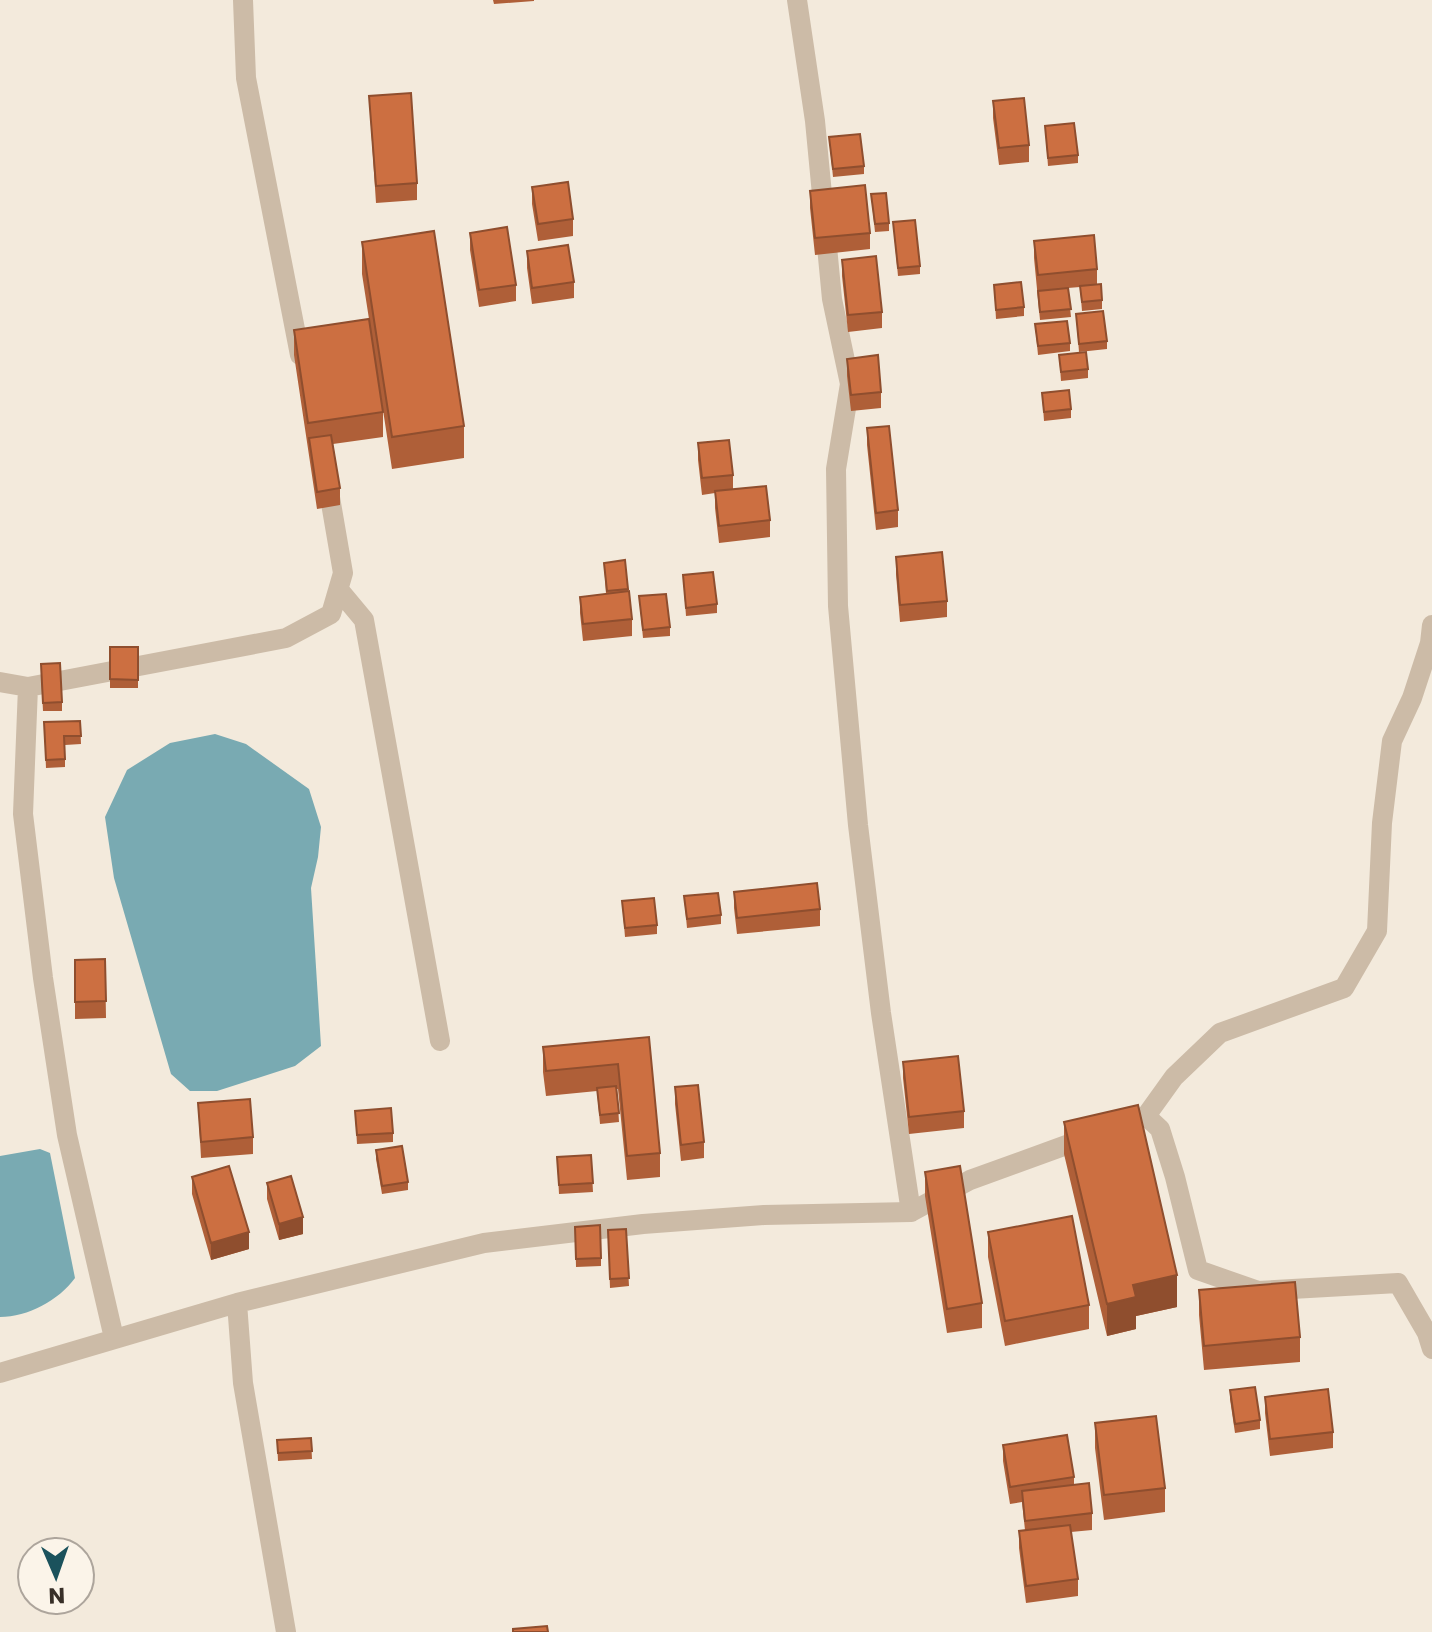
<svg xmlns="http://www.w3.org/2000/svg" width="1432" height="1632" font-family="Poppins,sans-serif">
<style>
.water{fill:#79aab2}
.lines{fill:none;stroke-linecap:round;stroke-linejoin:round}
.minor{stroke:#ccbba7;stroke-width:20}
.wall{fill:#af5f38}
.shaded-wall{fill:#8f4e2e}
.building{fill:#cc6f41;stroke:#8f4e2e;stroke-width:2}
</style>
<rect width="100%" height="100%" fill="#f3eadc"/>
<path class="water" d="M 215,734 L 246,744 L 309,789 L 321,827 L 318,857 L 311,888 L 321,1046 L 295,1066 L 217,1091 L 190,1091 L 171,1074 L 114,878 L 105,817 L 127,770 L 170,743 Z
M 40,1149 L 50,1153 L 75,1278 C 59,1300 28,1317 0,1317 L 0,1156 Z"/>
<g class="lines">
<path class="minor" d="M 243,0 L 246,78 L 300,355
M 797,0 L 815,121 L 832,299 L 850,384 L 836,469 L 838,606 L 858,825 L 881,1013 L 911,1212
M 337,594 L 339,590 L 364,620 L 440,1041
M 0,682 L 28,687 L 286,638 L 331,614 L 343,573 L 327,480
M 28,687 L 23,814 L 43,978 L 67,1135 L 114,1338
M 1146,1116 L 1174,1077 L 1220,1033 L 1344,988 L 1377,931 L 1382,823 L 1392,741 L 1412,698 L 1430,643 L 1432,625
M 237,1303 L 243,1383 L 286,1632
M 0,1373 L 237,1303 L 484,1243 L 643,1224 L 764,1215 L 911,1212 L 970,1180 L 1146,1116 L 1160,1129 L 1175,1177 L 1198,1270 L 1258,1291 L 1398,1283 L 1427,1333 L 1432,1349"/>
</g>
<path class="wall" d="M 493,0 L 534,0 L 534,1 L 494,4 Z
M 369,96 L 417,183 L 417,200 L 376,203 Z
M 993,101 L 1029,145 L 1029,162 L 999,165 L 993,118 Z
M 1045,126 L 1078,155 L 1078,163 L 1048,166 Z
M 829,137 L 864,166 L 864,174 L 833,177 Z
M 532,187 L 573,219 L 573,236 L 538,241 L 532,204 Z
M 810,191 L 870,233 L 870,249 L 815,255 L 810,208 Z
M 871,194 L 889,223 L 889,231 L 875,232 Z
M 893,222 L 920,266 L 920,274 L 898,276 Z
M 470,233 L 516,285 L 516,301 L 479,307 L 470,250 Z
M 1034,241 L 1097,269 L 1097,284 L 1102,300 L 1102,309 L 1082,311 L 1080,287 L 1068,288 L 1071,317 L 1040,320 L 1034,258 Z
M 362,242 L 464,426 L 464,458 L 392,469 L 374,351 L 383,412 L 383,437 L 333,444 L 340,488 L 340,505 L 317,509 L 294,355 L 294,330 L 369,319 L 362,274 Z
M 527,251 L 574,282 L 574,298 L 532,304 L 527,268 Z
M 842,260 L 882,312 L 882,328 L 848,332 L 842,276 Z
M 994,285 L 1024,307 L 1024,316 L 996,319 Z
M 1076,314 L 1107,341 L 1107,349 L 1079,352 Z
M 1035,324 L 1070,343 L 1070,351 L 1038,355 Z
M 1059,355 L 1088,369 L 1088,378 L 1061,381 Z
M 847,359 L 881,392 L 881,408 L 851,411 L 847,376 Z
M 1042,393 L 1071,409 L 1071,418 L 1044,421 Z
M 867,428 L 898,510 L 898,527 L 876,530 L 867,445 Z
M 698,443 L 733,475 L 733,490 L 770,520 L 770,537 L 719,543 L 715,508 L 715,493 L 702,495 L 698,460 Z
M 896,557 L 947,601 L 947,617 L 900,622 L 896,574 Z
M 604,563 L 628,589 L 632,619 L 632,636 L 583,641 L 580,613 L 580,597 L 606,594 Z
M 683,575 L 717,604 L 717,613 L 686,616 Z
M 639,596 L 670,627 L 670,636 L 643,638 Z
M 110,647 L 138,647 L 138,688 L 110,688 Z
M 41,672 L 62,702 L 62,711 L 43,711 Z
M 80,721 L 81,744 L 65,745 L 65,767 L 46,768 L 44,722 Z
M 734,892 L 820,909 L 820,926 L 737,934 L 734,908 Z
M 684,896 L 721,915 L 721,924 L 687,928 Z
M 622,901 L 657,925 L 657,934 L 625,937 Z
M 105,959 L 106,1018 L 75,1019 L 75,960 Z
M 649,1037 L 660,1153 L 660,1177 L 627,1180 L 618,1089 L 617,1089 L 619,1122 L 600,1124 L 597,1091 L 546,1096 L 543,1072 L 543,1047 Z
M 903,1062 L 964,1111 L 964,1128 L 909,1134 L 903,1078 Z
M 675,1087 L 704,1142 L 704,1158 L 681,1161 L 675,1104 Z
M 198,1103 L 253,1137 L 253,1154 L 201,1158 Z
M 355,1111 L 393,1133 L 393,1142 L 357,1144 Z
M 1064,1122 L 1177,1307 L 1136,1316 L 1136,1329 L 1107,1336 L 1064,1154 Z
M 376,1150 L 408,1182 L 408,1190 L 382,1194 L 376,1159 Z
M 591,1155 L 593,1192 L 559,1194 L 557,1157 Z
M 925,1172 L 982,1303 L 982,1328 L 947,1333 L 925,1196 Z
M 192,1177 L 249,1249 L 211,1260 L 192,1194 Z
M 267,1183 L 303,1234 L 279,1240 L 267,1199 Z
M 575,1227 L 601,1258 L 601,1266 L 576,1267 Z
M 626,1229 L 629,1286 L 610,1288 L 608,1230 Z
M 988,1232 L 1089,1305 L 1089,1329 L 1005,1346 L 988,1257 Z
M 1199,1290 L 1300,1337 L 1300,1362 L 1204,1370 L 1199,1315 Z
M 1230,1390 L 1260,1420 L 1260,1429 L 1235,1433 L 1230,1399 Z
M 1265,1397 L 1333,1432 L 1333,1448 L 1270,1456 L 1265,1413 Z
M 1095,1423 L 1165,1488 L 1165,1512 L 1104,1520 L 1095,1448 Z
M 311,1438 L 312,1459 L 278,1461 L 277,1440 Z
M 1003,1445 L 1074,1477 L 1074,1485 L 1092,1513 L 1092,1530 L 1071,1532 L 1078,1579 L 1078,1596 L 1026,1603 L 1019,1548 L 1019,1531 L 1025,1530 L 1022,1502 L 1010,1504 L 1003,1461 Z"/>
<path class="shaded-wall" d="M 303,1217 L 303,1234 L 279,1240 L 279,1224 Z
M 249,1232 L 249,1249 L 211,1260 L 211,1243 Z
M 1177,1275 L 1177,1307 L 1136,1316 L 1136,1329 L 1107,1336 L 1107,1304 L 1133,1285 Z"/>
<path class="building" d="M 411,93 L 417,183 L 376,186 L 369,96 Z
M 1024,98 L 1029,145 L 999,148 L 993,101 Z
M 1074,123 L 1078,155 L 1048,158 L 1045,126 Z
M 860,134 L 864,166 L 833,169 L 829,137 Z
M 568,182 L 573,219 L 538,224 L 532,187 Z
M 865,185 L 870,233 L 815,238 L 810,191 Z
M 886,193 L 889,223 L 875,224 L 871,194 Z
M 915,220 L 920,266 L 898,268 L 893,222 Z
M 507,227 L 516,285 L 479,290 L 470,233 Z
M 434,231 L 464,426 L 392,437 L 362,242 Z
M 1094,235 L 1097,269 L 1038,275 L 1034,241 Z
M 568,245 L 574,282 L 532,288 L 527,251 Z
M 876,256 L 882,312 L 848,315 L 842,260 Z
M 1021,282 L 1024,307 L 996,310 L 994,285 Z
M 1101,284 L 1102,300 L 1082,302 L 1080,286 Z
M 1068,288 L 1071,309 L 1040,312 L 1038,291 Z
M 1103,311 L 1107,341 L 1079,344 L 1076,314 Z
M 369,319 L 383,412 L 308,423 L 294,330 Z
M 1067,321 L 1070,343 L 1038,346 L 1035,324 Z
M 1086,352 L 1088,369 L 1061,372 L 1059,355 Z
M 878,355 L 881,392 L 851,395 L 847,359 Z
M 1069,390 L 1071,409 L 1044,412 L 1042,393 Z
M 889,426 L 898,510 L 876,513 L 867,428 Z
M 331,435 L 340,488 L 317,492 L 309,438 Z
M 729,440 L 733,475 L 702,478 L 698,443 Z
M 766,486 L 770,520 L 719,526 L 715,491 Z
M 942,552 L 947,601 L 900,605 L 896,557 Z
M 625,560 L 628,589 L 607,591 L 604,563 Z
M 713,572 L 717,604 L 686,608 L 683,575 Z
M 629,591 L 632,619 L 583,624 L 580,597 Z
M 666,594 L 670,627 L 643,630 L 639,596 Z
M 110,647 L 138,647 L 138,680 L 110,679 Z
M 60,663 L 62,702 L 43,703 L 41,664 Z
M 80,721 L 81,736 L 64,736 L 65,759 L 46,760 L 44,722 Z
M 817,883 L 820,909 L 737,918 L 734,892 Z
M 718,893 L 721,915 L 687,919 L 684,896 Z
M 654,898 L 657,925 L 625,928 L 622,901 Z
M 105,959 L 106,1001 L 75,1002 L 75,960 Z
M 649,1037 L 660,1153 L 627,1156 L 618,1064 L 546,1071 L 543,1047 Z
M 958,1056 L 964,1111 L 909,1117 L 903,1062 Z
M 698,1085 L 704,1142 L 681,1145 L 675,1087 Z
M 616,1086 L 619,1113 L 600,1115 L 597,1088 Z
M 250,1099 L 253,1137 L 201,1142 L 198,1103 Z
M 1138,1105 L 1177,1275 L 1133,1285 L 1136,1297 L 1107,1304 L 1064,1122 Z
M 391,1108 L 393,1133 L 357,1135 L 355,1111 Z
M 402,1146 L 408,1182 L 382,1186 L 376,1150 Z
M 591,1155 L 593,1183 L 559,1185 L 557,1157 Z
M 229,1166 L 249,1232 L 211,1243 L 192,1177 Z
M 960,1166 L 982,1303 L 947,1309 L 925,1172 Z
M 291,1176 L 303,1217 L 279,1224 L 267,1183 Z
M 1072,1216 L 1089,1305 L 1005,1321 L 988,1232 Z
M 600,1225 L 601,1258 L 576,1259 L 575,1227 Z
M 626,1229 L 629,1278 L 610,1279 L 608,1230 Z
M 1295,1282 L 1300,1337 L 1204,1346 L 1199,1290 Z
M 1255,1387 L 1260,1420 L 1235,1424 L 1230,1390 Z
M 1328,1389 L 1333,1432 L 1270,1439 L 1265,1397 Z
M 1156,1416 L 1165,1488 L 1104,1495 L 1095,1423 Z
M 1067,1435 L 1074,1477 L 1010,1487 L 1003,1445 Z
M 311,1438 L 312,1451 L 278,1453 L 277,1440 Z
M 1089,1483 L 1092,1513 L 1025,1521 L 1022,1491 Z
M 1070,1525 L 1078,1579 L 1026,1586 L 1019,1531 Z
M 547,1626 L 548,1632 L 513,1632 L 513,1629 Z"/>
<g transform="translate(56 1576) rotate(178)"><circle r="38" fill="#fbf4e9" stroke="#ada59c" stroke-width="2"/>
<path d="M0-6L14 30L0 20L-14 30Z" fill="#1b525c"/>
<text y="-12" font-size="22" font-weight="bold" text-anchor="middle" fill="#382f28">N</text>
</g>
</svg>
